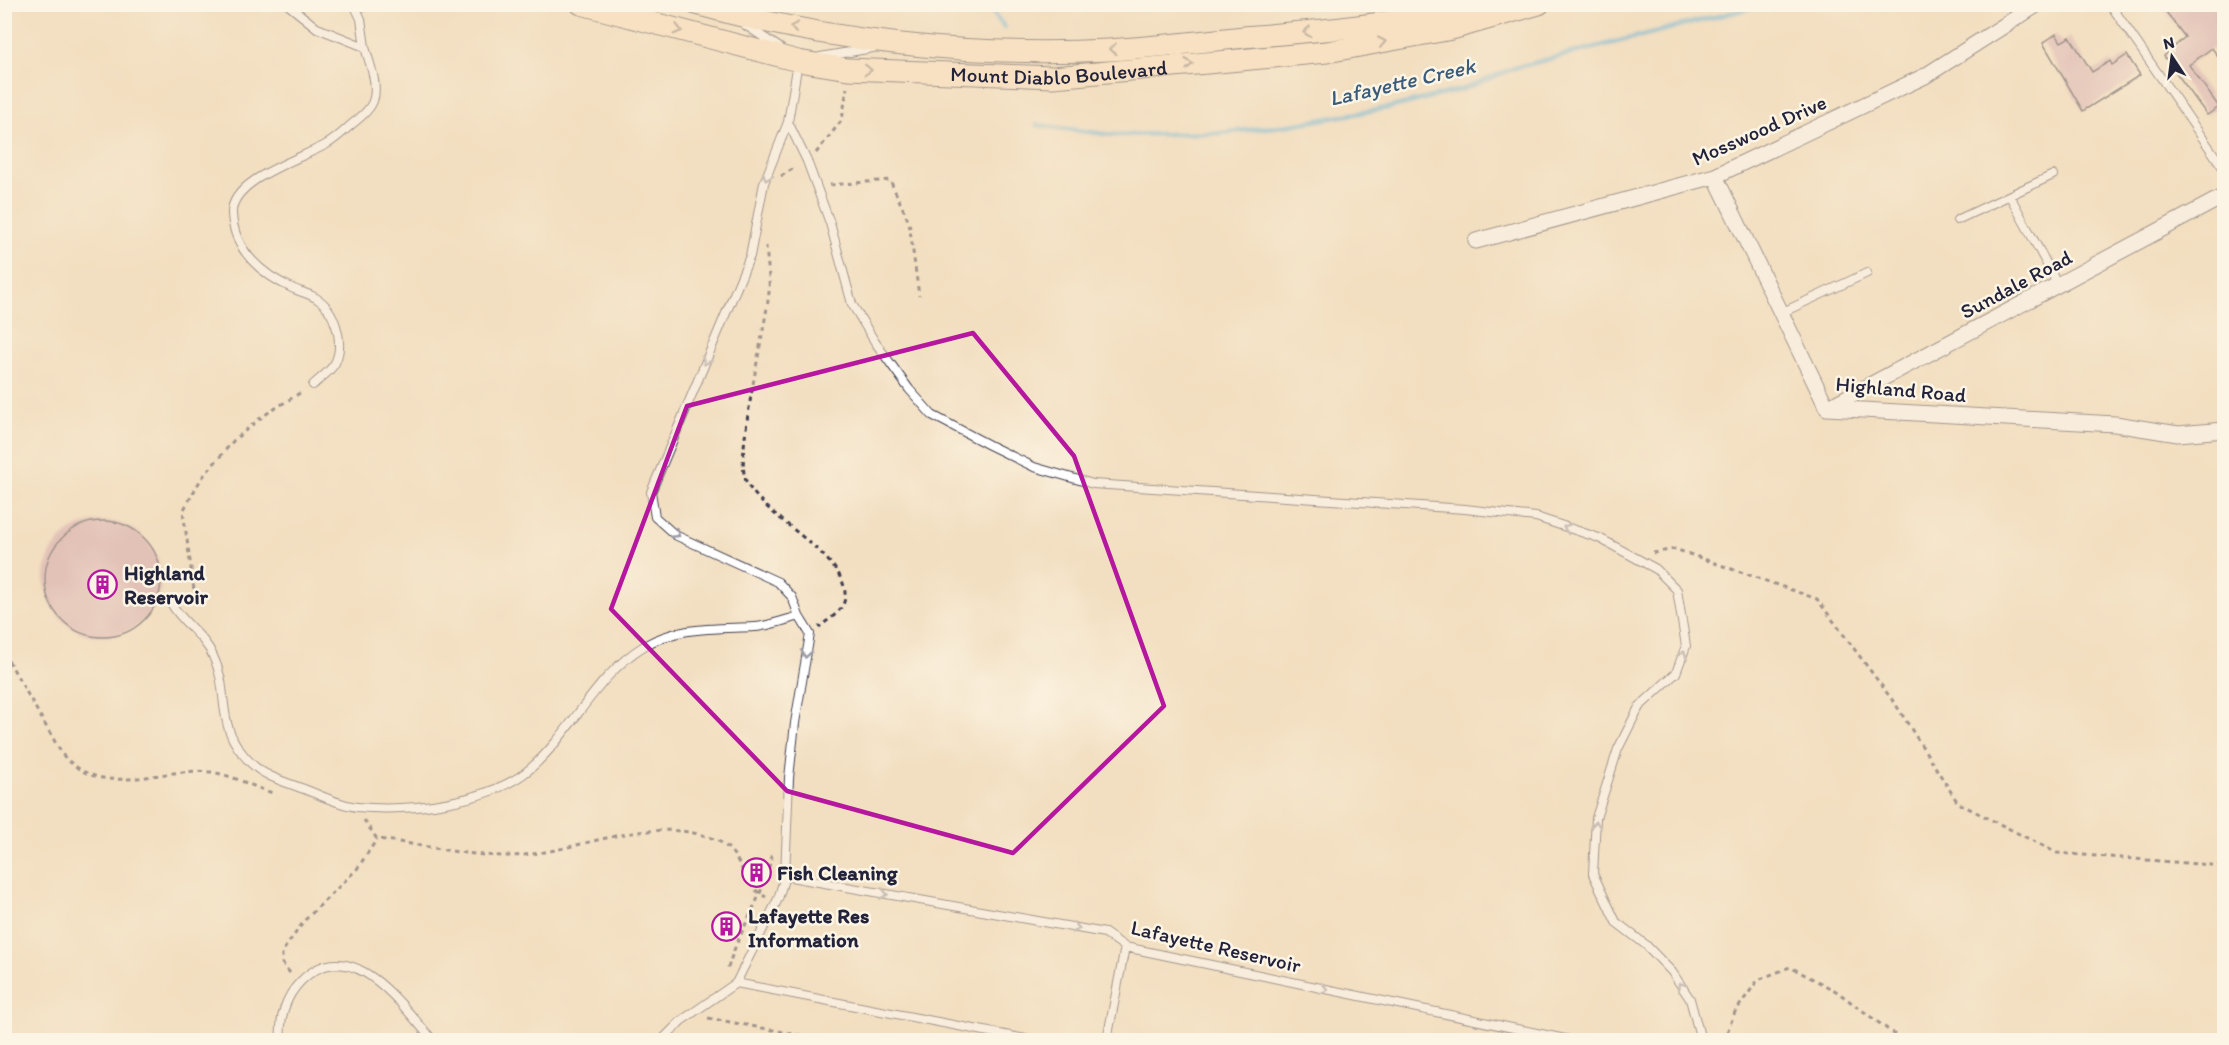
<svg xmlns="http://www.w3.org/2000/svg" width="2229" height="1045" font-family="Itim,sans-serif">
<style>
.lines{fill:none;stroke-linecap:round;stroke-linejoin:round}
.stream{stroke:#5db0d9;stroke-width:5}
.building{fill:#cf9fae}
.lane-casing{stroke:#413e4f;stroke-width:10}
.street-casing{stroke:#413e4f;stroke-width:17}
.secondary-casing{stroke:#413e4f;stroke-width:23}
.path{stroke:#413e4f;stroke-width:3;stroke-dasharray:4.5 4.5;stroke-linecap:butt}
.lane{stroke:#fff;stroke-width:8}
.street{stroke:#fff;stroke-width:15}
.secondary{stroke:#fee5c5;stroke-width:21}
.oneway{stroke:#9b8d87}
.oneway2{stroke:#9c9ca7}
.marked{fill:none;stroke:#b5179e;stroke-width:4.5;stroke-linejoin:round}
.labels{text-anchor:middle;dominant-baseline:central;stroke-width:5;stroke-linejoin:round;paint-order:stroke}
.street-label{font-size:21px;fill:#22223b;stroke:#fcf5e5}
.poi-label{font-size:21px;font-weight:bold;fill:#22223b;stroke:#fcf5e5;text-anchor:start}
.water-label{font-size:22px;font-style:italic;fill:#3a5b7a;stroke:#fcf5e5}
</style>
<rect width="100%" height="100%" fill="#fcf5e5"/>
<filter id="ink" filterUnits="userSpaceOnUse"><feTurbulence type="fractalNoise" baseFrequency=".0167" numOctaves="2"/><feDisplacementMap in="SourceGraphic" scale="12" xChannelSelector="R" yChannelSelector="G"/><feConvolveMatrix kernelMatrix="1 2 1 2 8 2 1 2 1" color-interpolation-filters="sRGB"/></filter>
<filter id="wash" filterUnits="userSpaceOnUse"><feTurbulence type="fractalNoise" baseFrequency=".008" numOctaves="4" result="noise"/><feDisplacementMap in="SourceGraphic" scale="24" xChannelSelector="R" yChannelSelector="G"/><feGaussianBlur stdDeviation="1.35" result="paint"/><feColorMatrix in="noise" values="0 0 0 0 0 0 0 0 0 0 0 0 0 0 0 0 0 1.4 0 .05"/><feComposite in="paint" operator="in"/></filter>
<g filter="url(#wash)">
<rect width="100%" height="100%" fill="#f2dec0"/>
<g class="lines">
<path class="stream" d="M 987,4 L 1004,27
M 1037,125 L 1112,135 L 1221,133 L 1290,125 L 1388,108 L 1464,89 L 1514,68 L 1766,4"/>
</g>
<g id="blocks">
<path class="building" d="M 2160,4 L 2216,4 L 2224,16 L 2224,65 L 2212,48 L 2189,65 L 2219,107 L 2207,115 L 2164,56 L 2185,37 Z
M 2056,34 L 2061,42 L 2070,37 L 2092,72 L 2110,61 L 2112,65 L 2127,55 L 2140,75 L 2083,111 L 2043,43 Z
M45 579a58 58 0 1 1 116 0a58 58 0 1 1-116 0Z"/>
</g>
</g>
<g filter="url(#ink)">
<use href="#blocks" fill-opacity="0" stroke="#413e4f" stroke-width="1.5"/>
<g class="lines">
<defs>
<path id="lane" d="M 287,4 L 317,28 L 365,47 C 369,62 379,85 373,101 C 370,110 360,118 352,124 C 344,131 336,139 327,144 C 303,158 231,179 232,213 C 233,250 262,275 294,289 C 301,292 309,294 316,298 C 335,309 345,343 335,363 C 330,372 320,378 313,385
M 354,4 L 361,19 L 365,47
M 2110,4 L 2224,169
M 745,25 L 780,48
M 820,57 L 873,48
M 788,122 L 807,161 L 830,223 L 852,304 L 875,342 L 909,389 L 932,415 L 989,445 L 1034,467 L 1093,484 L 1465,509 L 1536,517 L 1599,538 L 1656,569 L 1677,590 L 1686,646 L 1676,673 L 1639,707 L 1618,749 L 1596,818 L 1593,874 L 1616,922 L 1646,945 L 1672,972 L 1690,999 L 1701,1040
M 2010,196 L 2058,285
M 1957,220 L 2053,175
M 1781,313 L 1867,273
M 171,603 C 182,623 204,635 213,656 C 232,695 212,726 252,764 C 264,776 285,782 301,788 C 318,794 339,805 357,807 C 408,812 491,803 531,768 C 573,731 595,676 644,646 C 678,626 717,629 755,627 C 769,626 785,620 799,616
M 785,876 L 1105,933 L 1125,947 L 1570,1040
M 736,983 L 1031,1040
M 281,1040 C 279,1019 285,997 301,981 C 352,930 402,1007 433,1040
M 662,1040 L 681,1021 L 736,983 L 778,899 L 785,876 L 789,778 L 795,723 L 810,634 L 799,616 L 792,597 L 778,582 L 675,535 L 655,517 L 651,492 L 750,256 L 764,183 L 788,122 L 798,62
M 1107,1040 L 1125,947"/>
<path id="street" d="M 1715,176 L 1827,408 L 2115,424 L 2178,434 L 2224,430
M 1476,241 L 1715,176 L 1925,76 L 2038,4
M 1827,408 L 2224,196"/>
<g id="secondary">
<path id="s1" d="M 581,4 L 798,61 L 848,69 L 1053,77 L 1327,52 L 1452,29 L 1539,4"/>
<path d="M 696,4 C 828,42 972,57 1109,50 C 1154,47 1199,42 1244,37 C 1319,31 1396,25 1468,4"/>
</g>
</defs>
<use href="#lane" class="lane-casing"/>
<use href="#street" class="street-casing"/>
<use href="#secondary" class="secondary-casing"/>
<path class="path" d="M 816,153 L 842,120 L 847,88
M 781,176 L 796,167
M 830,185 L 890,180 L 909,222 L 919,296
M 766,246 C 767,261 770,277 769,292 C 766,328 734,456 746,481 C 763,518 848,555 845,597 C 844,611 829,619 819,627
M 1653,553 L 1675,549 L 1817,599 L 1896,705 L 1958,803 L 2057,853 L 2224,866
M 187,604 L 191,602 L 194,590 L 183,511 L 201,479 L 234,440 L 263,416 L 303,391
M 4,653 L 62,754 C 104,802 156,766 211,772 C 233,775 252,787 273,793
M 364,820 L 377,839 C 422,844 466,857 512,856 C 578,853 642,815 709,837 C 746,849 737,883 766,897
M 728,968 C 739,928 767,893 772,851
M 290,973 L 282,963 L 282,952 L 305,920 L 357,869 L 377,839
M 708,1018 L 827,1040
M 1724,1040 L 1735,1012 L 1758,980 L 1790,967 L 1836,991 L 1902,1040"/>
<use href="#lane" class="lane"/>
<use href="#street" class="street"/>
<use href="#secondary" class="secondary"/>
</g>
<defs><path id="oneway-chevron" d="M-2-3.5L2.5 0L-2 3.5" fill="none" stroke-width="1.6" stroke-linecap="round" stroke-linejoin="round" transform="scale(1.5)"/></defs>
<g class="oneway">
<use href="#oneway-chevron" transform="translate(794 27) rotate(-168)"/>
<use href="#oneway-chevron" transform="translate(678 30) rotate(15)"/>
<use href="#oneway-chevron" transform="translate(1307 32) rotate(175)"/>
<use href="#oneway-chevron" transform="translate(1382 42) rotate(-11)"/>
<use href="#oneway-chevron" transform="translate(1113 49) rotate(176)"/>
<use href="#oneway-chevron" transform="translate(1189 64) rotate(-5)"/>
<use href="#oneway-chevron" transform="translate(868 70) rotate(2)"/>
</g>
<g class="oneway2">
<use href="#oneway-chevron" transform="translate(767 177) rotate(110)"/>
<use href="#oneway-chevron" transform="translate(706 361) rotate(113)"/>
<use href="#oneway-chevron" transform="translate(1567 528) rotate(-162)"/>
<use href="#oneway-chevron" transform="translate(676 534) rotate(33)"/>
<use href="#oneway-chevron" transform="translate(806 654) rotate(99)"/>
<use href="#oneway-chevron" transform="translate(1683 655) rotate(-69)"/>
<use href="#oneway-chevron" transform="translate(1596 825) rotate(-84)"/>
<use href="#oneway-chevron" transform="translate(884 894) rotate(10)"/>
<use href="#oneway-chevron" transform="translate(1076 928) rotate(10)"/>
<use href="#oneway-chevron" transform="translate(1681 986) rotate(-123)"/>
<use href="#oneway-chevron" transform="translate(1324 989) rotate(12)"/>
</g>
</g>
<path d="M0 0H2229V1045H0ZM 973,333 L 1074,456 L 1164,706 L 1013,853 L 787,791 L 611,609 L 687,406 Z" fill="#f2dec0" fill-opacity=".55" fill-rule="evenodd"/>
<path class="marked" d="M 973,333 L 1074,456 L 1164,706 L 1013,853 L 787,791 L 611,609 L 687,406 Z"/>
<defs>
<symbol id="building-ring" viewBox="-11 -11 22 22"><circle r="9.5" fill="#fcf5e5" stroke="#b5179e" stroke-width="1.5"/><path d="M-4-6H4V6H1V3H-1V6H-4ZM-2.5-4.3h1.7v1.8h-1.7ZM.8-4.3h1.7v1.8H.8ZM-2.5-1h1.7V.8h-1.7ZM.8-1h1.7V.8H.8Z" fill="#b5179e"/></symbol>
</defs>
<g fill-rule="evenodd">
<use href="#building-ring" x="86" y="568" width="33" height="33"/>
<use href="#building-ring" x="740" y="856" width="33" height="33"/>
<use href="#building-ring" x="710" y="910" width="33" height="33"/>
</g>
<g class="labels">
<g class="street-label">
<text stroke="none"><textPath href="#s1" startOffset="486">Mount Diablo Boulevard</textPath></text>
<text transform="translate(1759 130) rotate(-24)">Mosswood Drive</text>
<text transform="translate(2016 284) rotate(-28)">Sundale Road</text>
<text transform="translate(1901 389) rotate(5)">Highland Road</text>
<text transform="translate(1216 946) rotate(13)">Lafayette Reservoir</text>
</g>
<g class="poi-label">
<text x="124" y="572">Highland<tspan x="124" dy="24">Reservoir</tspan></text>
<text x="777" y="872">Fish Cleaning</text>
<text x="748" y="915">Lafayette Res<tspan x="748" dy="24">Information</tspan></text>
</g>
<g class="water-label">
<text transform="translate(1402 82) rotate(-13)">Lafayette Creek</text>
</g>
</g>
<rect width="2229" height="1045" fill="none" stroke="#fcf5e5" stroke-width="24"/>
<g transform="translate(2172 57) rotate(347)" stroke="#fcf5e5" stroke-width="4.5" paint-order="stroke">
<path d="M0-4.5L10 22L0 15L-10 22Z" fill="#22223b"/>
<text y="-9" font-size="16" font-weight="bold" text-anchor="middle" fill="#22223b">N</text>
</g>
</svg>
